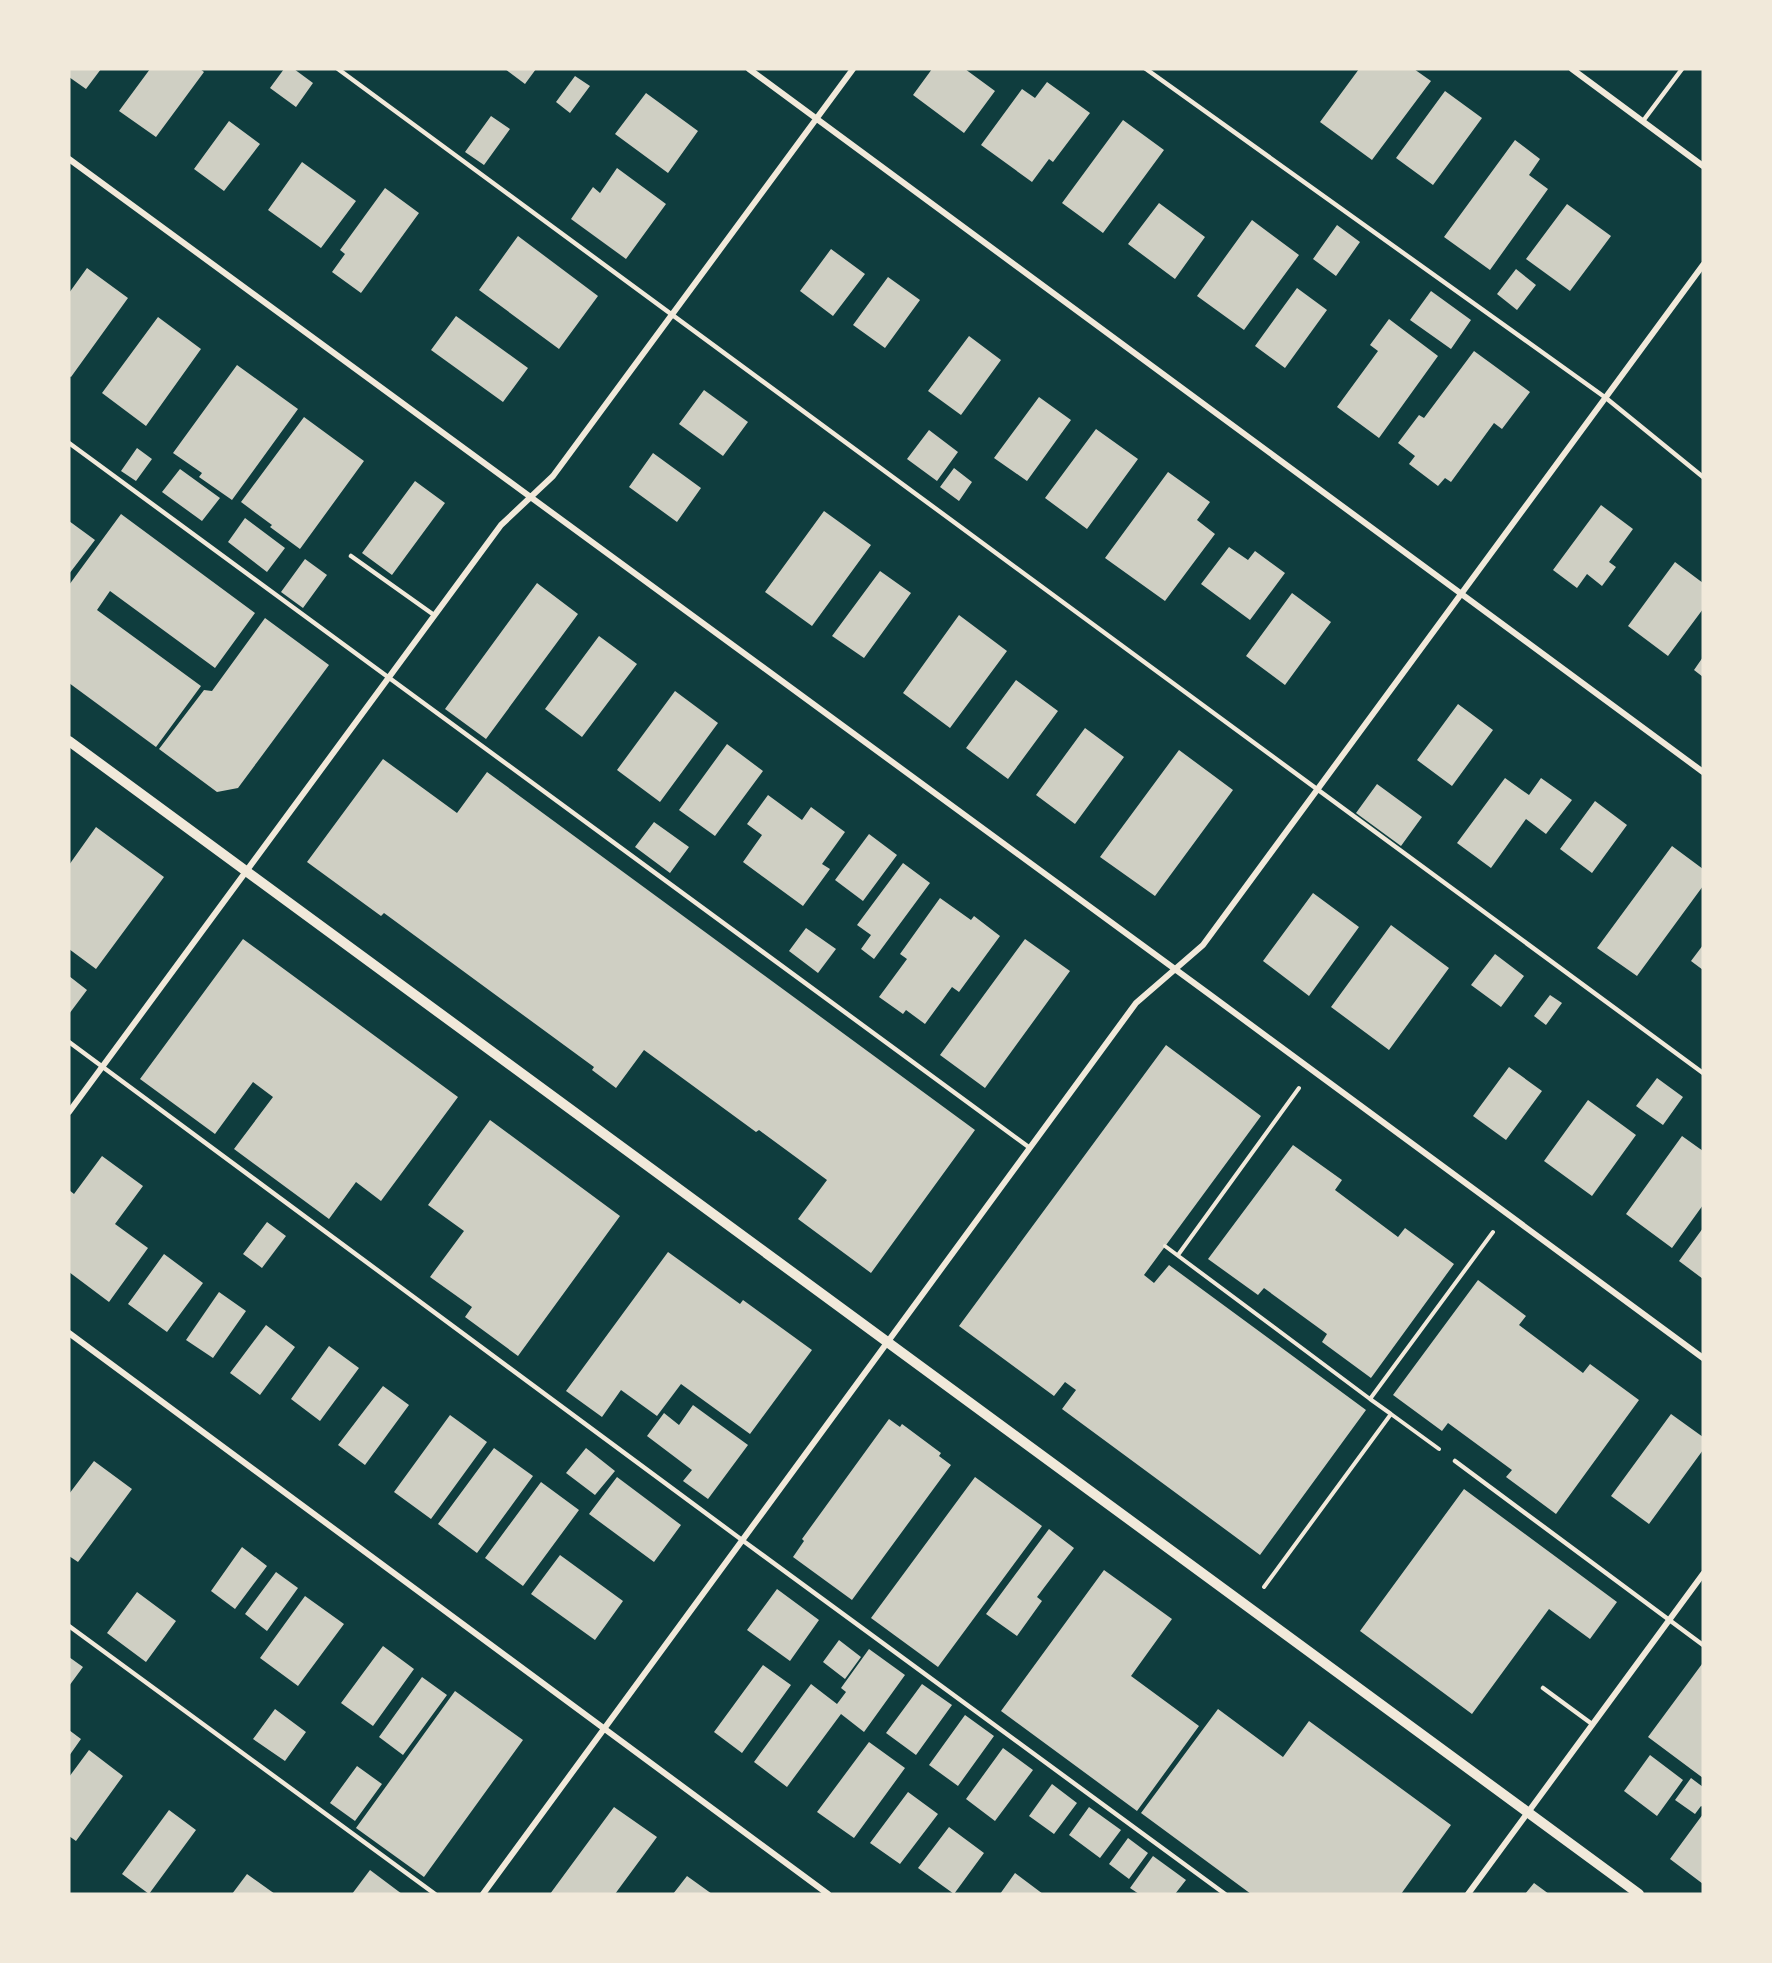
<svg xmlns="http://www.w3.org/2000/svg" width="1772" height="1963" font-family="'DM Sans',sans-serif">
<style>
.building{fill:#cfcfc3}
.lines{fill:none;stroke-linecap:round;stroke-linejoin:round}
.path{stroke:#f1e9da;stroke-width:4}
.service{stroke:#f1e9da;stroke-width:4.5}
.minor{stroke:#f1e9da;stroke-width:6}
.tertiary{stroke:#f1e9da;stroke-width:10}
</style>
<rect width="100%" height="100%" fill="#0f3d3e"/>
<path class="building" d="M 69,69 L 101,69 L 86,89 L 69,77 Z
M 150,69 L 200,69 L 204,72 L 156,137 L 119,111 Z
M 284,69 L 294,69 L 313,83 L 296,107 L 270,88 Z
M 505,69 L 536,69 L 525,84 Z
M 932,69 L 965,69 L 995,91 L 964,133 L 913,95 Z
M 1359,69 L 1414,69 L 1431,81 L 1372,160 L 1320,122 Z
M 575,76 L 590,86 L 570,113 L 556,102 Z
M 1047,82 L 1090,113 L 1053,162 L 1049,159 L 1032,182 L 981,145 L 1022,89 L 1035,98 Z
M 1445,91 L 1482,118 L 1433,185 L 1396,158 Z
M 646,93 L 698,131 L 668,173 L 615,134 Z
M 491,116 L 510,129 L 484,165 L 465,152 Z
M 1123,120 L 1164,150 L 1103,233 L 1062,203 Z
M 229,121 L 260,144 L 224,191 L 194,169 Z
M 1515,140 L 1540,159 L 1529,175 L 1548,189 L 1490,270 L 1444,237 Z
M 302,162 L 356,201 L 321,248 L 268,210 Z
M 617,168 L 666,204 L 626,259 L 571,219 L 593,187 L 600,193 Z
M 385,188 L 419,213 L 361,293 L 332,272 L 345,254 L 340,250 Z
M 1159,203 L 1205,237 L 1175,279 L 1128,244 Z
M 1567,204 L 1611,236 L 1570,291 L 1526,259 Z
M 1252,220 L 1299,255 L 1244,330 L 1197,296 Z
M 1337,225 L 1360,242 L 1336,276 L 1313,259 Z
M 518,236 L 598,296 L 559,349 L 479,290 Z
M 831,249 L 865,274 L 833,316 L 800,291 Z
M 87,268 L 128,298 L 71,377 L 69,376 L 69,293 Z
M 1516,269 L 1536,285 L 1517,310 L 1497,294 Z
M 888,277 L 920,300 L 885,348 L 853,325 Z
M 1297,288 L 1327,310 L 1285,368 L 1255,346 Z
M 1431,291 L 1471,320 L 1451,349 L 1410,320 Z
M 456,316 L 528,368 L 503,402 L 431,350 Z
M 158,317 L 201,349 L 146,426 L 102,393 Z
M 1389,319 L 1438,356 L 1379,438 L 1337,407 L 1378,351 L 1370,345 Z
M 969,336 L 1001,360 L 961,415 L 928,391 Z
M 1474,351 L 1530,392 L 1502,429 L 1494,423 L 1451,482 L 1445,478 L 1438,486 L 1409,464 L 1415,456 L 1398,443 L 1419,415 L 1424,418 Z
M 237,365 L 298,409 L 232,500 L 199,477 L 202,473 L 173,453 Z
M 704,390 L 748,422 L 723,456 L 679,424 Z
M 1039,397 L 1071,420 L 1027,481 L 994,458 Z
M 304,417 L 364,461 L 300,549 L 270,527 L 272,525 L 241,502 Z
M 1096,429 L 1138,459 L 1087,529 L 1045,498 Z
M 929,430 L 958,452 L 937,481 L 907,459 Z
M 137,448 L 152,459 L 136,481 L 121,471 Z
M 653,453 L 701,488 L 677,522 L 629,487 Z
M 954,468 L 972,482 L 959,501 L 940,487 Z
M 180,469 L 220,498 L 202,521 L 162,492 Z
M 1168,472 L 1210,502 L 1197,520 L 1215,534 L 1165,601 L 1105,558 Z
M 415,481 L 445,503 L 392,575 L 362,553 Z
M 1601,505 L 1633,529 L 1609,562 L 1616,567 L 1602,586 L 1587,574 L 1577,588 L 1553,570 Z
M 824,511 L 871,545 L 812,626 L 765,592 Z
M 121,514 L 255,613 L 215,668 L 110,591 L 97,610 L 201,686 L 156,747 L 69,683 L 69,585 Z
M 245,518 L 285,548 L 267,572 L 228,542 Z
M 69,521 L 95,540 L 69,574 Z
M 1229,547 L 1248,560 L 1255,551 L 1285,573 L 1250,620 L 1201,584 Z
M 305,559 L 327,575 L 303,608 L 281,592 Z
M 1675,562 L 1703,583 L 1703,609 L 1668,656 L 1628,626 Z
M 880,571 L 911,593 L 864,658 L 832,636 Z
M 537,583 L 578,614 L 486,739 L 445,709 Z
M 1292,593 L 1331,622 L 1285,685 L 1246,656 Z
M 959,615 L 1007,651 L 950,728 L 903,693 Z
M 265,618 L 329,665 L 238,788 L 217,792 L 159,749 L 204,690 L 212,691 Z
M 599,636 L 637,664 L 582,737 L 545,709 Z
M 1703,657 L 1703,677 L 1694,670 Z
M 1016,680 L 1058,711 L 1008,779 L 966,748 Z
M 675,691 L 718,723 L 660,802 L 617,770 Z
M 1458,704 L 1493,730 L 1452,786 L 1417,760 Z
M 1085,728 L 1124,757 L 1075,824 L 1036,795 Z
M 727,744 L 763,771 L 715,836 L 679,810 Z
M 1179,750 L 1233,790 L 1155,896 L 1100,857 Z
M 383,759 L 457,813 L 487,772 L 975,1130 L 871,1273 L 798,1219 L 827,1180 L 759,1130 L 756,1132 L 644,1050 L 616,1088 L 592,1070 L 594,1067 L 384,913 L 381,916 L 307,862 Z
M 1505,778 L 1529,795 L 1541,778 L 1572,800 L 1546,834 L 1526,819 L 1491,868 L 1457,843 Z
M 1377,784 L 1422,817 L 1401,846 L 1356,813 Z
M 768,795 L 802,820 L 811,807 L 845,832 L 822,864 L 830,869 L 803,906 L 743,862 L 762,835 L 747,824 Z
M 1595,801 L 1627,825 L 1592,873 L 1560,849 Z
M 654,822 L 689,847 L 670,873 L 635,847 Z
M 96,827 L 164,877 L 96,969 L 69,949 L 69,865 Z
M 869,834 L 897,855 L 863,901 L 835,880 Z
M 1672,846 L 1703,869 L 1703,886 L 1637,976 L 1597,948 Z
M 903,863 L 930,883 L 874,959 L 861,949 L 871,935 L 857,925 Z
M 1313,893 L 1359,927 L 1309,996 L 1263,961 Z
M 940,898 L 971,920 L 974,916 L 1000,936 L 959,992 L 952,987 L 925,1024 L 906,1010 L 903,1014 L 879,997 L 907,959 L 900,954 Z
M 1391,925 L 1449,968 L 1389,1050 L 1331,1007 Z
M 806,928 L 836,949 L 818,973 L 789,951 Z
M 243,939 L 458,1097 L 381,1201 L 356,1182 L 329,1219 L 234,1149 L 273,1097 L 253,1082 L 215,1134 L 140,1079 Z
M 1025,939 L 1070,971 L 985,1088 L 940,1055 Z
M 1703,945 L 1703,970 L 1691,961 Z
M 1495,954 L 1524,976 L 1501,1007 L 1471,985 Z
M 69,976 L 87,990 L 69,1014 Z
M 1550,995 L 1562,1003 L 1546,1025 L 1534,1016 Z
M 1166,1045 L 1261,1116 L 1144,1275 L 1154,1283 L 1169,1265 L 1366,1410 L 1260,1555 L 1062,1409 L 1076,1390 L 1065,1382 L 1054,1396 L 959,1326 Z
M 1509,1067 L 1542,1091 L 1506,1140 L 1473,1116 Z
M 1657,1078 L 1683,1097 L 1663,1125 L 1636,1106 Z
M 1588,1100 L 1636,1135 L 1592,1196 L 1544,1161 Z
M 490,1120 L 620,1216 L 518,1356 L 465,1317 L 472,1307 L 430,1277 L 464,1231 L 428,1205 Z
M 1682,1136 L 1703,1151 L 1703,1205 L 1672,1248 L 1626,1214 Z
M 1293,1145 L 1342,1180 L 1335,1190 L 1398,1237 L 1405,1228 L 1454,1264 L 1371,1378 L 1322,1342 L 1327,1334 L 1264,1288 L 1258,1295 L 1208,1259 Z
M 102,1156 L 143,1186 L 115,1224 L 148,1248 L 109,1302 L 69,1272 L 69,1190 L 74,1194 Z
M 267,1222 L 286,1236 L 262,1268 L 243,1254 Z
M 1703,1228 L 1703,1279 L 1679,1261 Z
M 668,1252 L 740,1304 L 743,1300 L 812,1350 L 750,1434 L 681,1384 L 657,1416 L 621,1390 L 602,1417 L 566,1391 Z
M 164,1254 L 203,1283 L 167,1332 L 128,1304 Z
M 1478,1280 L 1526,1316 L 1519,1325 L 1583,1373 L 1590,1364 L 1639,1400 L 1556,1514 L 1506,1477 L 1512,1470 L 1448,1423 L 1442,1431 L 1393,1395 Z
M 219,1292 L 246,1311 L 213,1358 L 186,1340 Z
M 266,1325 L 295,1347 L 260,1395 L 230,1373 Z
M 329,1346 L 359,1368 L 320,1421 L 291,1399 Z
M 383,1386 L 409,1405 L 365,1465 L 338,1445 Z
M 693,1405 L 748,1445 L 708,1499 L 683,1481 L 692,1470 L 647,1436 L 664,1413 L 679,1425 Z
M 1671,1414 L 1703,1437 L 1703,1450 L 1649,1524 L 1611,1496 Z
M 450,1415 L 487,1442 L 431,1519 L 394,1492 Z
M 889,1419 L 900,1427 L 902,1424 L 941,1453 L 939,1456 L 951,1465 L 852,1600 L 793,1557 L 804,1541 L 802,1539 Z
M 494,1448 L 533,1476 L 477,1553 L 438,1524 Z
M 586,1448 L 615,1471 L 595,1495 L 566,1473 Z
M 94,1461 L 132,1489 L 78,1562 L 69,1556 L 69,1494 Z
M 617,1477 L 681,1525 L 654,1562 L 589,1514 Z
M 975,1477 L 1042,1526 L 938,1667 L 871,1618 Z
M 541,1482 L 579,1510 L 523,1586 L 485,1558 Z
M 1464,1489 L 1617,1602 L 1590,1639 L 1549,1609 L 1472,1714 L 1360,1631 Z
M 1049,1529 L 1074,1548 L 1037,1597 L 1042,1601 L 1017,1636 L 986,1614 Z
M 242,1547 L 267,1566 L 235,1609 L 211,1591 Z
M 560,1555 L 623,1601 L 595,1640 L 531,1594 Z
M 1104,1570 L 1172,1619 L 1131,1676 L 1199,1726 L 1137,1811 L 1001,1711 Z
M 276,1572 L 298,1588 L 267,1631 L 245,1614 Z
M 777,1589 L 819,1620 L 790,1661 L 747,1630 Z
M 137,1592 L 176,1621 L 146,1662 L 107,1633 Z
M 305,1596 L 344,1624 L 298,1686 L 260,1658 Z
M 839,1640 L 861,1657 L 845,1679 L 823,1662 Z
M 383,1646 L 414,1669 L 373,1726 L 341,1703 Z
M 869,1649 L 905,1675 L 864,1732 L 841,1714 L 787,1787 L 754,1762 L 811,1684 L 837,1704 L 846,1692 L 841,1688 Z
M 69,1657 L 83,1667 L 69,1686 Z
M 1702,1664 L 1703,1665 L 1703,1778 L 1648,1737 Z
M 763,1665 L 791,1685 L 742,1753 L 714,1732 Z
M 422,1677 L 447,1695 L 403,1755 L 379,1737 Z
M 922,1684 L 952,1705 L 916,1755 L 886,1733 Z
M 455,1691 L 523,1740 L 424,1877 L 356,1828 Z
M 275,1709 L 306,1732 L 285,1761 L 253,1739 Z
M 1218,1709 L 1283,1757 L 1309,1721 L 1451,1825 L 1401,1894 L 1251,1894 L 1141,1813 Z
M 965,1715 L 994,1736 L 958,1786 L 929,1765 Z
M 69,1730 L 81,1739 L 69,1756 Z
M 869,1742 L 905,1768 L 854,1838 L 817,1812 Z
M 1003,1748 L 1033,1770 L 995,1821 L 966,1799 Z
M 89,1750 L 123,1776 L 76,1841 L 69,1836 L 69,1777 Z
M 1650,1755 L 1683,1780 L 1657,1816 L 1624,1791 Z
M 357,1766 L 382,1784 L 355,1821 L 330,1803 Z
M 1691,1778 L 1703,1787 L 1703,1807 L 1701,1806 L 1695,1814 L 1675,1800 Z
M 1052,1784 L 1077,1803 L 1054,1834 L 1029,1816 Z
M 908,1792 L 938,1814 L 900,1864 L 870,1843 Z
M 614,1807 L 657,1837 L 615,1894 L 550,1894 Z
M 1089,1807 L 1121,1830 L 1100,1858 L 1069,1835 Z
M 169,1810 L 196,1830 L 149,1894 L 122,1874 Z
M 1703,1814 L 1703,1884 L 1670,1859 Z
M 949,1827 L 984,1853 L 954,1894 L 918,1868 Z
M 1128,1838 L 1148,1853 L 1129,1879 L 1109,1864 Z
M 1153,1856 L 1186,1880 L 1175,1894 L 1139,1894 L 1130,1888 Z
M 370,1870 L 402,1894 L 352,1894 Z
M 1015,1873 L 1043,1894 L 1000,1894 Z
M 247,1874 L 275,1894 L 232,1894 Z
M 687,1876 L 712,1894 L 673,1894 Z
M 1534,1883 L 1549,1894 L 1525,1894 Z"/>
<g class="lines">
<path class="path" d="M 1165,1246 L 1370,1399
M 1178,1255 L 1299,1088
M 1391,1414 L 1439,1449
M 1264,1587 L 1391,1414 L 1370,1399 L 1493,1232"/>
<path class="service" d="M 338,69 C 791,406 1249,737 1703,1073
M 1146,69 L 1606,398 L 1703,477
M 1643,121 L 1682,69
M 69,443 L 1030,1148
M 351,556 L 434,615
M 69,1042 L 742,1540 L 1225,1894
M 1455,1461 L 1703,1645
M 69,1626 L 435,1894
M 1543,1688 L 1592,1724"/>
<path class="minor" d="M 749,69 L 1703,772
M 1572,69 L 1703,166
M 69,159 L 1209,994 L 1703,1358
M 69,1112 L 501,525 L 553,476 L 853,69
M 69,1333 L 828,1894
M 483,1894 L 1136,1003 L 1203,945 L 1703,265
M 1468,1894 L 1703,1574"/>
<path class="tertiary" d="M 69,741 L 1639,1894"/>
</g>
<rect width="1772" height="1963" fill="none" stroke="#f1e9da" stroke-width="141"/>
</svg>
